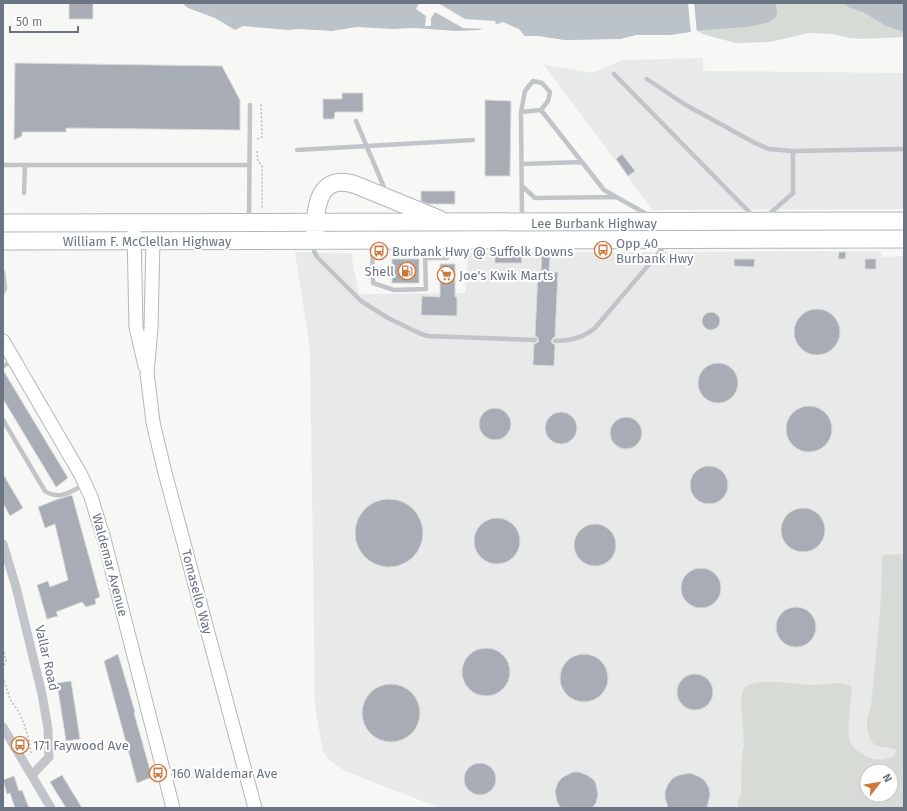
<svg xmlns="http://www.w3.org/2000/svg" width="907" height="811" font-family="'Fira Sans',sans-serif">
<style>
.built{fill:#e8e9e9;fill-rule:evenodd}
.green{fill:#d6dcd5;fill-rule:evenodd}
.water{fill:#bbc2c8}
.pier{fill:#f7f8f5}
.building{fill:#a8adb5;stroke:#d9d9d8}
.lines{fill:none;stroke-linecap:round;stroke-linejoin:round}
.secondary-casing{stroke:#b4b7bc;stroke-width:15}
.highway-casing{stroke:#b3b5b9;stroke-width:19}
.path{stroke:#b9bbbe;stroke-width:1.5;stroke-dasharray:2 2;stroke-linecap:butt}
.lane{stroke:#c1c4c8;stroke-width:4.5}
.street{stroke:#c1c4c8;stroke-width:9}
.secondary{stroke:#fff;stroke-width:13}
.highway{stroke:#fff;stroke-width:17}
.labels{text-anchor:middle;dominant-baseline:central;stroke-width:4;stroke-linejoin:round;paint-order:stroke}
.street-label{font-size:13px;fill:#6a7483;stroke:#fff}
.poi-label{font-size:13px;fill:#6a7483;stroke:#fff;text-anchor:start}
</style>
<rect width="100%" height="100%" fill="#f7f8f5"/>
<path class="built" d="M 703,58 L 703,71 L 904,73 L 904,209 L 653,210 L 544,65 L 592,73 L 622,60 Z
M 880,251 L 882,257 L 904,256 L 904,808 L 440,808 L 345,771 L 329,760 L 323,752 L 315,707 L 310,349 L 295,252 L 351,253 L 359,294 L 465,293 L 468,253 ZM 867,771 L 891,771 L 891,795 L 867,795 Z"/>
<path class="green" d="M 515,3 L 904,3 L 904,37 L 863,39 L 849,38 L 833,34 L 808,33 L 770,42 L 736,43 L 702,34 L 698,31 L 670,35 L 636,35 L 620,39 L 598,39 L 565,40 L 539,36 L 525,36 L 519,29 L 503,22 Z
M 904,554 L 904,808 L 738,808 L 738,800 L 741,793 L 742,754 L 744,744 L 741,699 L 744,688 C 757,676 798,685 814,685 C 826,685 841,680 851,686 L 852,689 C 851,701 846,730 850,741 C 853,749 861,754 868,757 C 877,761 887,760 895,755 L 896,750 C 890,746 878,749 873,743 C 870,739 867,731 867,726 C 867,715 872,706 872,696 C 876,650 882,605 882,559 L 883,556 L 885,555 ZM 867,771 L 891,771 L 891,795 L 867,795 Z"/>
<path class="water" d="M 182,3 L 776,3 L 777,13 L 775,18 L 769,22 L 748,27 L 703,30 L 670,35 L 636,35 L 620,39 L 565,40 L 539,36 L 525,36 L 519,29 L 503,22 L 479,30 L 456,31 L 414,28 L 392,29 L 357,27 L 332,31 L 298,29 L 288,30 L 243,26 L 235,30 L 215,18 L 188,8 Z
M 844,3 L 904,3 L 904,32 L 886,26 L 863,12 L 850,8 Z"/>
<path class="pier" d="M 419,3 L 438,3 L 465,19 L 495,21 L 496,25 L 501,25 L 488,29 L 463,28 L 435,12 L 431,18 L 431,26 L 425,26 L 426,16 L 416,9 Z
M 688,3 L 694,3 L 697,33 L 691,34 Z"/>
<path class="building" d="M 69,3 L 93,3 L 93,19 L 69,19 Z
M 15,63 L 222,66 L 240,100 L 240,130 L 66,128 L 66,132 L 22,132 L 22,136 L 14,140 Z
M 342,93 L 363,93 L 363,112 L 335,112 L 334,119 L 323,119 L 323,99 L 342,99 Z
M 485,100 L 511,101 L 510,176 L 485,176 Z
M 622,154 L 635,171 L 628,176 L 616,159 Z
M 421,191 L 455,191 L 455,204 L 428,204 L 421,201 Z
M 839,252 L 846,252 L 845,259 L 838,259 Z
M 495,255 L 521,255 L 522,263 L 495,263 Z
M 542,255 L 550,255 L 549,272 L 558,272 L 555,337 L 553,338 L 551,341 L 552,343 L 555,345 L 554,366 L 533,365 L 534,344 L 537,343 L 539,341 L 537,337 L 535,336 L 538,271 L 541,271 Z
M 392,259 L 419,259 L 419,283 L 392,283 Z
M 734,259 L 755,259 L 754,267 L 734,266 Z
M 865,259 L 876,259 L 876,269 L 865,269 Z
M 440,264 L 455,264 L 455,297 L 457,297 L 457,316 L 421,315 L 422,296 L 440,297 Z
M794 332a23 23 0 1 1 46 0a23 23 0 1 1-46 0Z
M702 321a9 9 0 1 1 18 0a9 9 0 1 1-18 0Z
M698 383a20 20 0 1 1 40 0a20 20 0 1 1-40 0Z
M 3,370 L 68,478 L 56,487 L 3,399 Z
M786 429a23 23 0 1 1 46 0a23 23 0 1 1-46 0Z
M479 424a16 16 0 1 1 32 0a16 16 0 1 1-32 0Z
M545 428a16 16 0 1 1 32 0a16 16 0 1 1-32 0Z
M610 433a16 16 0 1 1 32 0a16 16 0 1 1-32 0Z
M690 485a19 19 0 1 1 38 0a19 19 0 1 1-38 0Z
M 3,474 L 23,508 L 10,516 L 3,503 Z
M 72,495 L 100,597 L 95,599 L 96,604 L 86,607 L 82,602 L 56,612 L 58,616 L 47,619 L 37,585 L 48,581 L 50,587 L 68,580 L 55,524 L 45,528 L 38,507 L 58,499 Z
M355 533a34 34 0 1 1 68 0a34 34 0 1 1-68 0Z
M781 530a22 22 0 1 1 44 0a22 22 0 1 1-44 0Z
M474 541a23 23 0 1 1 46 0a23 23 0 1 1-46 0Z
M574 545a21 21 0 1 1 42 0a21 21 0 1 1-42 0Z
M681 588a20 20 0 1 1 40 0a20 20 0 1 1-40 0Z
M776 627a20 20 0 1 1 40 0a20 20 0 1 1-40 0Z
M462 672a24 24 0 1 1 48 0a24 24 0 1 1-48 0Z
M560 678a24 24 0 1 1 48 0a24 24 0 1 1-48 0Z
M 118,654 L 135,712 L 134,713 L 152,777 L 137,783 L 104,661 Z
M677 692a18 18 0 1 1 36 0a18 18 0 1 1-36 0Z
M 71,681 L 80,739 L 66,741 L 57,683 Z
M362 713a29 29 0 1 1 58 0a29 29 0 1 1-58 0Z
M464 779a16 16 0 1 1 32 0a16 16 0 1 1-32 0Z
M 573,772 L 579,772 L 587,775 L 594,780 L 596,784 L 598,795 L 596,803 L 592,808 L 561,808 L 557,802 L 555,791 L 558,782 L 563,777 Z
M 690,773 L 700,777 L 705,781 L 709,788 L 710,795 L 707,808 L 668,808 L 665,798 L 665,792 L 668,784 L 673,778 L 679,775 Z
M 62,775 L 82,808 L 66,808 L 50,782 Z
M 14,776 L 19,791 L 22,790 L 29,808 L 15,808 L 10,793 L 7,794 L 3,780 Z"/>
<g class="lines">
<defs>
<path id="secondary" d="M 134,233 L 136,327 L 145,366
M 153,241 L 151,328 L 147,373 L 153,422 L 164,469 L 255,808
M 3,341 L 81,475 L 91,497 L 104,539 L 173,808"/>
<path id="highway" d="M 3,223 L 904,221
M 315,234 C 315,208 318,172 356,185 L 439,219
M 3,241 L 904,239"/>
</defs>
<use href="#secondary" class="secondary-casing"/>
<use href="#highway" class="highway-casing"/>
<path class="path" d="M 257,139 L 262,137 L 261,103
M 257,151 L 258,161 L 262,166 L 262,209
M 3,648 L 6,661 L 3,668
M 3,677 L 10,699 L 20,714 L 25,727 L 29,740 L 31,754 L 30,755"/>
<path class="lane" d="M 614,74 L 754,217
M 647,79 L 684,104 L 755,143 L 769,149 L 793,151
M 521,112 L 541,110 L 604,190 L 650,216
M 356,121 L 386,192
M 297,150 L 473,140
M 522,164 L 582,162
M 3,165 L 249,165
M 522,186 L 535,198 L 616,197
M 24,193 L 25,166
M 767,216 L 793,193 L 793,151 L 904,149
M 522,218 L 521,112 L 525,91 L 533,81 L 542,83 L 550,92 L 548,101 L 541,110
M 249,219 L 250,105
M 314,244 L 314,251 L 317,257 L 361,301 L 388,318 L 421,334 L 428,336 L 535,340
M 372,244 L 373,283 L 394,290 L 426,289 L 425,258 L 447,258 L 447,244
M 3,272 L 5,288 L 3,292
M 555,341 C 570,341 583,338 595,328 L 667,243
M 3,366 L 14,360
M 3,420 L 45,491 C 59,501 71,491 84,485"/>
<path class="street" d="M 3,544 L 16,587 L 42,694 L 48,729 L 49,757 L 32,775
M 3,727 L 51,808"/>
<use href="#secondary" class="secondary"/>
<use href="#highway" class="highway"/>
</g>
<defs>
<symbol id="bus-ring" viewBox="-11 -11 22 22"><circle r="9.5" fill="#fff" stroke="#cf783e" stroke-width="1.5"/><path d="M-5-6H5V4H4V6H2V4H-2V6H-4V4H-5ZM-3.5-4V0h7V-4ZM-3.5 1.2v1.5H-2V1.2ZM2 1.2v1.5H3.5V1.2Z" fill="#cf783e"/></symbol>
<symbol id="fuel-ring" viewBox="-11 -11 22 22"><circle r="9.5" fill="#fff" stroke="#cf783e" stroke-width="1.5"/><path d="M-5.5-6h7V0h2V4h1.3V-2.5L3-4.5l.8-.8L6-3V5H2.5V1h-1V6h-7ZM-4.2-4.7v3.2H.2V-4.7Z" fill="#cf783e"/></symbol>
<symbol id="supermarket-ring" viewBox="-11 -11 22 22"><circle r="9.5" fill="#fff" stroke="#cf783e" stroke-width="1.5"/><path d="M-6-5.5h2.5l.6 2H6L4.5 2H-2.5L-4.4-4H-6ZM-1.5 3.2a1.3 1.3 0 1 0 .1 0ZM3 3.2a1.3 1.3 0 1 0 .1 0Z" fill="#cf783e"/></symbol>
</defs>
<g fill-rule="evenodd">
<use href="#bus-ring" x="593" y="240" width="20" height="20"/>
<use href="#bus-ring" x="369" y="241" width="20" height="20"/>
<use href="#fuel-ring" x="397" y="261" width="20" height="20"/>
<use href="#supermarket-ring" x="436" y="265" width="20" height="20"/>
<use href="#bus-ring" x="10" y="735" width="20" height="20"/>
<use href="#bus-ring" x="148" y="763" width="20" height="20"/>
</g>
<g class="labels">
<g class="street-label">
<text x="594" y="223">Lee Burbank Highway</text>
<text x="147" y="241">William F. McClellan Highway</text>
<text transform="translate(110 565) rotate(75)">Waldemar Avenue</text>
<text transform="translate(197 592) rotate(75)">Tomasello Way</text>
<text transform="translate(47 658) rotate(77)">Vallar Road</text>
</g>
<g class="poi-label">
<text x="616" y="243">Opp 40<tspan x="616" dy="15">Burbank Hwy</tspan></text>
<text x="392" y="251">Burbank Hwy @ Suffolk Downs</text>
<text x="394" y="271" text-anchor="end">Shell</text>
<text x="459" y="275">Joe's Kwik Marts</text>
<text x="33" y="745">171 Faywood Ave</text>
<text x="171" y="773">160 Waldemar Ave</text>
</g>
</g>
<rect width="907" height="811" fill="none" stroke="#6a7483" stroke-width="8"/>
<g transform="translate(879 783) rotate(59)"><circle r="19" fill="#ffffff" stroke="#c3c7cd"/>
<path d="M0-3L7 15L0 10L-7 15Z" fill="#cf783e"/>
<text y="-6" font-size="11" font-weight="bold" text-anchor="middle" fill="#6a7483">N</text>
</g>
<path d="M10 26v6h68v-6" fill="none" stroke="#6a7483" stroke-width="2"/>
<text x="16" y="26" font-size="12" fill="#6a7483" stroke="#ffffff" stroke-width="3" paint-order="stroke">50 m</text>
</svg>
